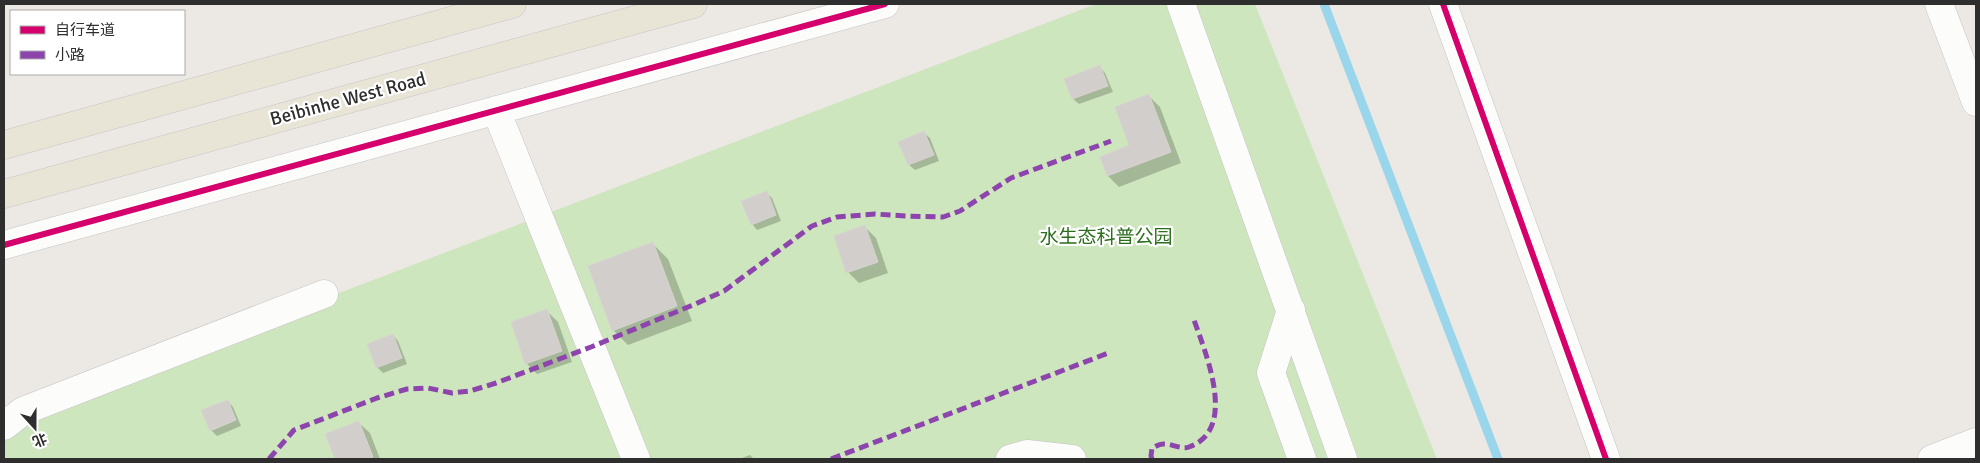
<svg xmlns="http://www.w3.org/2000/svg" width="1980" height="463" font-family="Signika,'Noto Sans SC',sans-serif">
<style>
.green{fill:#cee6be}
.shadow{fill:#0003}
.lines{fill:none;stroke-linecap:round;stroke-linejoin:round}
.stream{stroke:#99d6ec;stroke-width:9}
.building{fill:#d1cecb;stroke:#d7d4d0}
.minor-casing{stroke:#c5c4c5;stroke-width:29}
.major-casing{stroke:#c6c5c4;stroke-width:29}
.minor{stroke:#fcfcfb;stroke-width:28}
.major{stroke:#e8e4d6;stroke-width:28}
.quiet{stroke:#8e44ad;stroke-width:5;stroke-dasharray:10 5;stroke-linecap:butt}
.cycleway-casing{stroke:#fff;stroke-width:9}
.cycleway{stroke:#d6006c;stroke-width:6}
.labels{text-anchor:middle;dominant-baseline:central;stroke-width:4.5;stroke-linejoin:round;paint-order:stroke}
.street-label{font-size:19px;fill:#2e2e2e;stroke:#fff}
.park-label{font-size:19px;fill:#2c6e1b;stroke:#fff}
</style>
<rect width="100%" height="100%" fill="#ece8e4"/>
<path class="green" d="M 1096,4 L 1255,4 L 1437,459 L 4,459 L 4,421 Z"/>
<path class="shadow" d="M 1100,67 L 1105,73 L 1113,92 L 1079,104 L 1073,99 Z
M 1149,96 L 1160,107 L 1181,163 L 1119,187 L 1108,176 L 1101,158 L 1131,146 Z
M 924,133 L 930,138 L 939,161 L 915,170 L 909,165 L 900,143 Z
M 767,193 L 772,198 L 781,221 L 757,230 L 752,224 Z
M 865,227 L 876,238 L 888,273 L 859,283 L 848,272 Z
M 653,244 L 668,259 L 692,321 L 628,345 L 613,330 Z
M 547,311 L 558,322 L 572,362 L 537,374 L 526,363 Z
M 393,335 L 398,341 L 407,364 L 383,373 L 377,367 Z
M 228,401 L 233,407 L 241,426 L 217,436 L 211,430 Z
M 358,422 L 370,433 L 380,459 L 336,459 L 327,434 Z
M 750,455 L 754,459 L 739,459 Z"/>
<g class="lines">
<path class="stream" d="M 1324,4 L 1498,459"/>
</g>
<path class="building" d="M 1100,65 L 1108,86 L 1072,99 L 1064,79 Z
M 1149,94 L 1171,152 L 1107,176 L 1100,157 L 1129,145 L 1115,107 Z
M 924,131 L 934,155 L 908,165 L 898,142 Z
M 767,191 L 776,215 L 751,225 L 741,201 Z
M 865,225 L 878,262 L 846,273 L 834,236 Z
M 653,242 L 677,306 L 612,331 L 588,266 Z
M 547,309 L 562,351 L 525,364 L 511,322 Z
M 393,334 L 402,358 L 376,368 L 367,344 Z
M 228,400 L 236,420 L 210,431 L 201,410 Z
M 359,421 L 373,457 L 368,459 L 335,459 L 325,434 Z"/>
<g class="lines">
<defs>
<path id="minor" d="M 1181,4 L 1343,459
M 1443,4 L 1606,459
M 1939,4 L 1976,102
M 496,110 L 636,459
M 4,245 L 885,4
M 1291,310 L 1271,373 L 1302,459
M 4,426 L 23,411 L 324,294
M 1010,459 L 1027,454 L 1072,459
M 1932,459 L 1976,442"/>
<path id="major" d="M 4,145 L 512,4
M 4,194 L 693,4"/>
</defs>
<use href="#minor" class="minor-casing"/>
<use href="#major" class="major-casing"/>
<use href="#minor" class="minor"/>
<use href="#major" class="major"/>
<path class="quiet" d="M 269,459 L 294,430 L 377,398 L 407,389 L 428,388 L 452,393 L 470,391 L 496,383 L 591,347 L 693,305 L 724,291 L 812,226 L 837,217 L 875,214 L 905,216 L 943,217 L 960,211 L 1011,178 L 1111,141
M 831,459 L 1111,352
M 1152,459 L 1151,456 L 1152,448 C 1155,447 1159,444 1163,444 C 1171,443 1181,450 1189,447 C 1238,430 1206,354 1194,320"/>
<defs>
<path id="cycleway" d="M 1443,4 L 1606,459
M 4,245 L 885,4"/>
</defs>
<use href="#cycleway" class="cycleway-casing"/>
<use href="#cycleway" class="cycleway"/>
</g>
<g class="labels">
<g class="street-label">
<text transform="translate(348 99) rotate(-15)">Beibinhe West Road</text>
</g>
<g class="park-label">
<text x="1106" y="237">水生态科普公园</text>
</g>
</g>
<rect width="1980" height="463" fill="none" stroke="#2e2e2e" stroke-width="10"/>
<rect x="10" y="10" width="175" height="65" fill="#ffffff" stroke="#ababab"/>
<rect x="20" y="26" width="25" height="8" fill="#d6006c" stroke="#ababab"/>
<text x="55" y="35" font-size="15" fill="#2e2e2e">自行车道</text>
<rect x="20" y="51" width="25" height="8" fill="#8e44ad" stroke="#ababab"/>
<text x="55" y="60" font-size="15" fill="#2e2e2e">小路</text>
<g transform="translate(35 428) rotate(159)" stroke="#ffffff" stroke-width="4" paint-order="stroke">
<path d="M0-4L9 19L0 12L-9 19Z" fill="#2e2e2e"/>
<text y="-8" font-size="14" font-weight="bold" text-anchor="middle" fill="#2e2e2e">北</text>
</g>
</svg>
